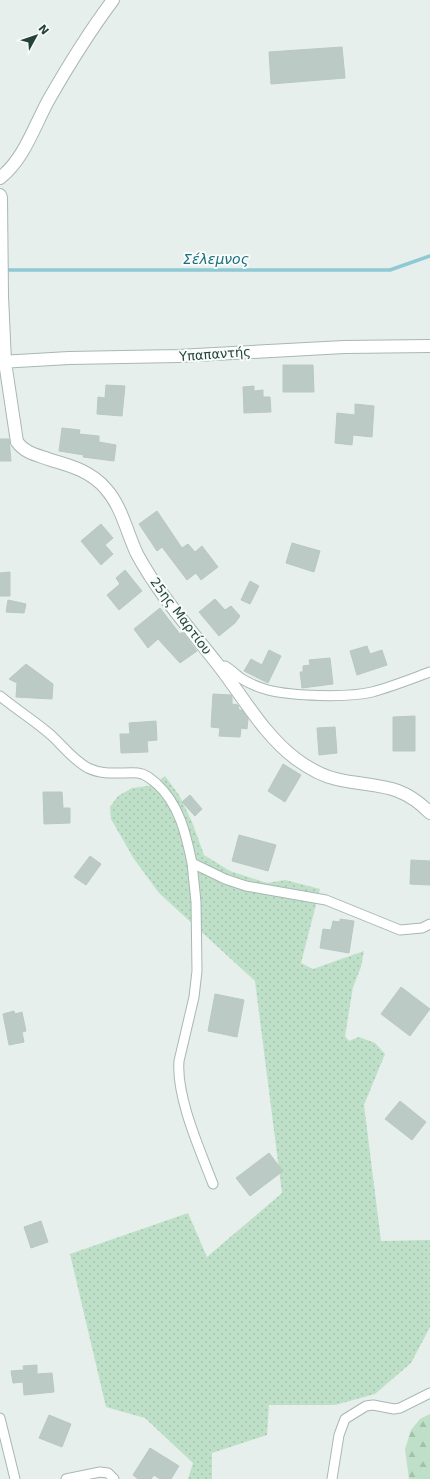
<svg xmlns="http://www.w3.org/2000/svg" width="430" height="1479" font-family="'DejaVu Sans',sans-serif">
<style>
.grass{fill:url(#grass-dots)}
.forest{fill:url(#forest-firs)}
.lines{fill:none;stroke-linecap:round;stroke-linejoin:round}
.stream{stroke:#8ec9d4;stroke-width:3.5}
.building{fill:#bbcac4;stroke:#b8c9c2}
.minor-casing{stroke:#a8b8b2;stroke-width:11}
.tertiary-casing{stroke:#a8b8b2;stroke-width:14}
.minor{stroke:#fff;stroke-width:9}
.tertiary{stroke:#fff;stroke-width:12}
.labels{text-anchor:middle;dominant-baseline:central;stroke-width:4;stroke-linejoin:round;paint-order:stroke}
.street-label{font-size:13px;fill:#24423a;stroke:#f7fbf9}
.water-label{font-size:14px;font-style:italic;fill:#1c6f80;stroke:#f7fbf9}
</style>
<defs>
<pattern id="grass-dots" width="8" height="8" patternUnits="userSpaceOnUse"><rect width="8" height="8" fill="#bfe0c8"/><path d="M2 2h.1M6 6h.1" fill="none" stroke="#a4c1ad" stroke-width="1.8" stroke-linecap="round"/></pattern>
<pattern id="forest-firs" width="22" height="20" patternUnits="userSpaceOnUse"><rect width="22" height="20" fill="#bfe0c8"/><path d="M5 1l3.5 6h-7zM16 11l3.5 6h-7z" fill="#a4c1ad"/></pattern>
</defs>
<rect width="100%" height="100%" fill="#e6efeb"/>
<path class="grass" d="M 165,776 L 179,795 L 192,822 L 204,855 L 230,871 L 267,883 L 285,880 L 320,889 L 301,963 L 313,969 L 364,951 L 361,967 L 353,987 L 345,1036 L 349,1041 L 359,1037 L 375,1043 L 385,1054 L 364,1105 L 381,1241 L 430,1240 L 430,1327 L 411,1363 L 375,1394 L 335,1405 L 269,1405 L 267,1435 L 212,1453 L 212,1479 L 188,1479 L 193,1463 L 145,1418 L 106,1407 L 70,1254 L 188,1213 L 207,1257 L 282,1193 L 255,981 L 159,893 L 134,859 L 111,819 L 110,807 L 118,796 L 132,788 L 155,785 Z"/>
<path class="forest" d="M 430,1414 L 430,1479 L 409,1479 L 405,1449 L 411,1430 L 420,1419 Z"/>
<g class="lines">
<path class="stream" d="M 3,270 L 390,270 L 430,256"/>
</g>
<path class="building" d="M 342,47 L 345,78 L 271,84 L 269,52 Z
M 283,365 L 313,365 L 314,392 L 283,392 Z
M 106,385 L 125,386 L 122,416 L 97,414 L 98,397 L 105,398 Z
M 254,386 L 254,391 L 263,390 L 263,397 L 270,397 L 271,412 L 244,413 L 243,387 Z
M 355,404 L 374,406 L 372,437 L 353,435 L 352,445 L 335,443 L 337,413 L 355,415 Z
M 62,428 L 80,430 L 79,434 L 99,436 L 99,442 L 116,445 L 114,461 L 83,457 L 84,455 L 59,451 Z
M 0,439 L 9,439 L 11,461 L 0,461 Z
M 157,511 L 182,548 L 188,544 L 195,552 L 202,546 L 218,567 L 201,580 L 196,573 L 187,580 L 162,547 L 157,551 L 139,524 Z
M 101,524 L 113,538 L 105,545 L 113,554 L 101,565 L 81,541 Z
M 292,543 L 320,551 L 314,572 L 286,563 Z
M 125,570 L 142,591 L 119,610 L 107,595 L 120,584 L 116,578 Z
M 10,572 L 10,596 L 0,596 L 0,573 Z
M 250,581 L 259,586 L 250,604 L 241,600 Z
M 215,599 L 225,610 L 231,606 L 240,616 L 235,623 L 219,636 L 199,612 Z
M 8,600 L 26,604 L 24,613 L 6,612 Z
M 160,608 L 180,634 L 182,632 L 197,651 L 180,663 L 158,639 L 148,648 L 134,629 Z
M 367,646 L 370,654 L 382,650 L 387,665 L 357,675 L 350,651 Z
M 269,650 L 281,656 L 268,683 L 244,671 L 251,659 L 262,665 Z
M 330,658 L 333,684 L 302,688 L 300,672 L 303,672 L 303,666 L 310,665 L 309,660 Z
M 26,664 L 53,684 L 52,699 L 16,697 L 17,683 L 9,679 Z
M 213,694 L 231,695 L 232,697 L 232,704 L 238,705 L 239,710 L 242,710 L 248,719 L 247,729 L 241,728 L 240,737 L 219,736 L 220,728 L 211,727 Z
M 415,716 L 415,751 L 393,751 L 393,717 Z
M 156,721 L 157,740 L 147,741 L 148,752 L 121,753 L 120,734 L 130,734 L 129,723 Z
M 335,727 L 337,753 L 319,755 L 317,728 Z
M 283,764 L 301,775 L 285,802 L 268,791 Z
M 43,792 L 62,792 L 63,808 L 70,808 L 70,823 L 44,824 Z
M 190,795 L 202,809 L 195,816 L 182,802 Z
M 239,835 L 276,845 L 268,871 L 232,861 Z
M 90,856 L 101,864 L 86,885 L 74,877 Z
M 411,860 L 430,861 L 430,885 L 410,884 Z
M 340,919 L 354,921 L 349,953 L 320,948 L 323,929 L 331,930 L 333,921 L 340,922 Z
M 401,987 L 430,1009 L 410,1036 L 381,1014 Z
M 215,994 L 244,1000 L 237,1037 L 208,1031 Z
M 14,1011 L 15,1014 L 22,1012 L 26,1031 L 22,1032 L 24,1042 L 9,1045 L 3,1014 Z
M 400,1101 L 426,1122 L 412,1140 L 385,1119 Z
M 269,1153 L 283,1171 L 250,1196 L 236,1178 Z
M 41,1221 L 48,1242 L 31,1248 L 24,1227 Z
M 37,1365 L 37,1374 L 52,1373 L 54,1392 L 24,1395 L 23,1382 L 13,1383 L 11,1371 L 24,1370 L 23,1366 Z
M 49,1415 L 71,1424 L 62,1447 L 39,1438 Z
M 150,1448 L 179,1466 L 171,1479 L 160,1479 L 154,1475 L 151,1479 L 138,1479 L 133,1475 Z"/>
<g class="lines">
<defs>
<path id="minor" d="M 220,668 L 225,666 C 232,670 236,675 242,679 C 249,683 260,688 268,690 C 292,696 347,698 372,692 C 391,687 411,679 430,672
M 0,696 C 17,710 35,721 51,735 C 63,746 73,760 88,768 C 104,776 121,772 138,773 C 146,774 151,779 157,784 C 179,804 186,834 192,863 L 225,879 L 246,886 L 326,900 L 400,930 L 422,928 L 430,924
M 192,863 L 196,902 L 197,971 L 194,997 L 179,1061 C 176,1097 200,1150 213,1184
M 0,1418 L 15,1479
M 66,1479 L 100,1472 L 108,1473 L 114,1479
M 332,1479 L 339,1435 L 345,1419 L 366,1406 L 373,1405 L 394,1409 L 400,1408 L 430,1393"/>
<path id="tertiary" d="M 0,178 C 24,159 34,127 48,101 C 68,66 89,32 113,0
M 0,195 L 1,198 L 2,296 L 5,362 L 17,442 C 26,454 38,455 51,460 C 72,466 92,472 106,489 C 122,507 127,533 137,554 C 159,595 191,630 219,666 C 243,697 264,735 296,759 C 307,767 322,776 336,779 C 375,788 399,781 430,813
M 0,362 L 69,358 L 178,356 L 344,347 L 430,346"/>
</defs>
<use href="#minor" class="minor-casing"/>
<use href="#tertiary" class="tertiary-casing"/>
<use href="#minor" class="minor"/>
<use href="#tertiary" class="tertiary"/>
</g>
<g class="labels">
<g class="street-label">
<text transform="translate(215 354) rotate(-4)">Υπαπαντής</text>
<text transform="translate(181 616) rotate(53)">25ης Μαρτίου</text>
</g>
<g class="water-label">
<text x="216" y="259">Σέλεμνος</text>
</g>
</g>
<g transform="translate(36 36) rotate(50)" stroke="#f7fbf9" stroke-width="3" paint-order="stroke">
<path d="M0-3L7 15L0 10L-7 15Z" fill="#24423a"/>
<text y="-6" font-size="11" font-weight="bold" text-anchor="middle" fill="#24423a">N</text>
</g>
</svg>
